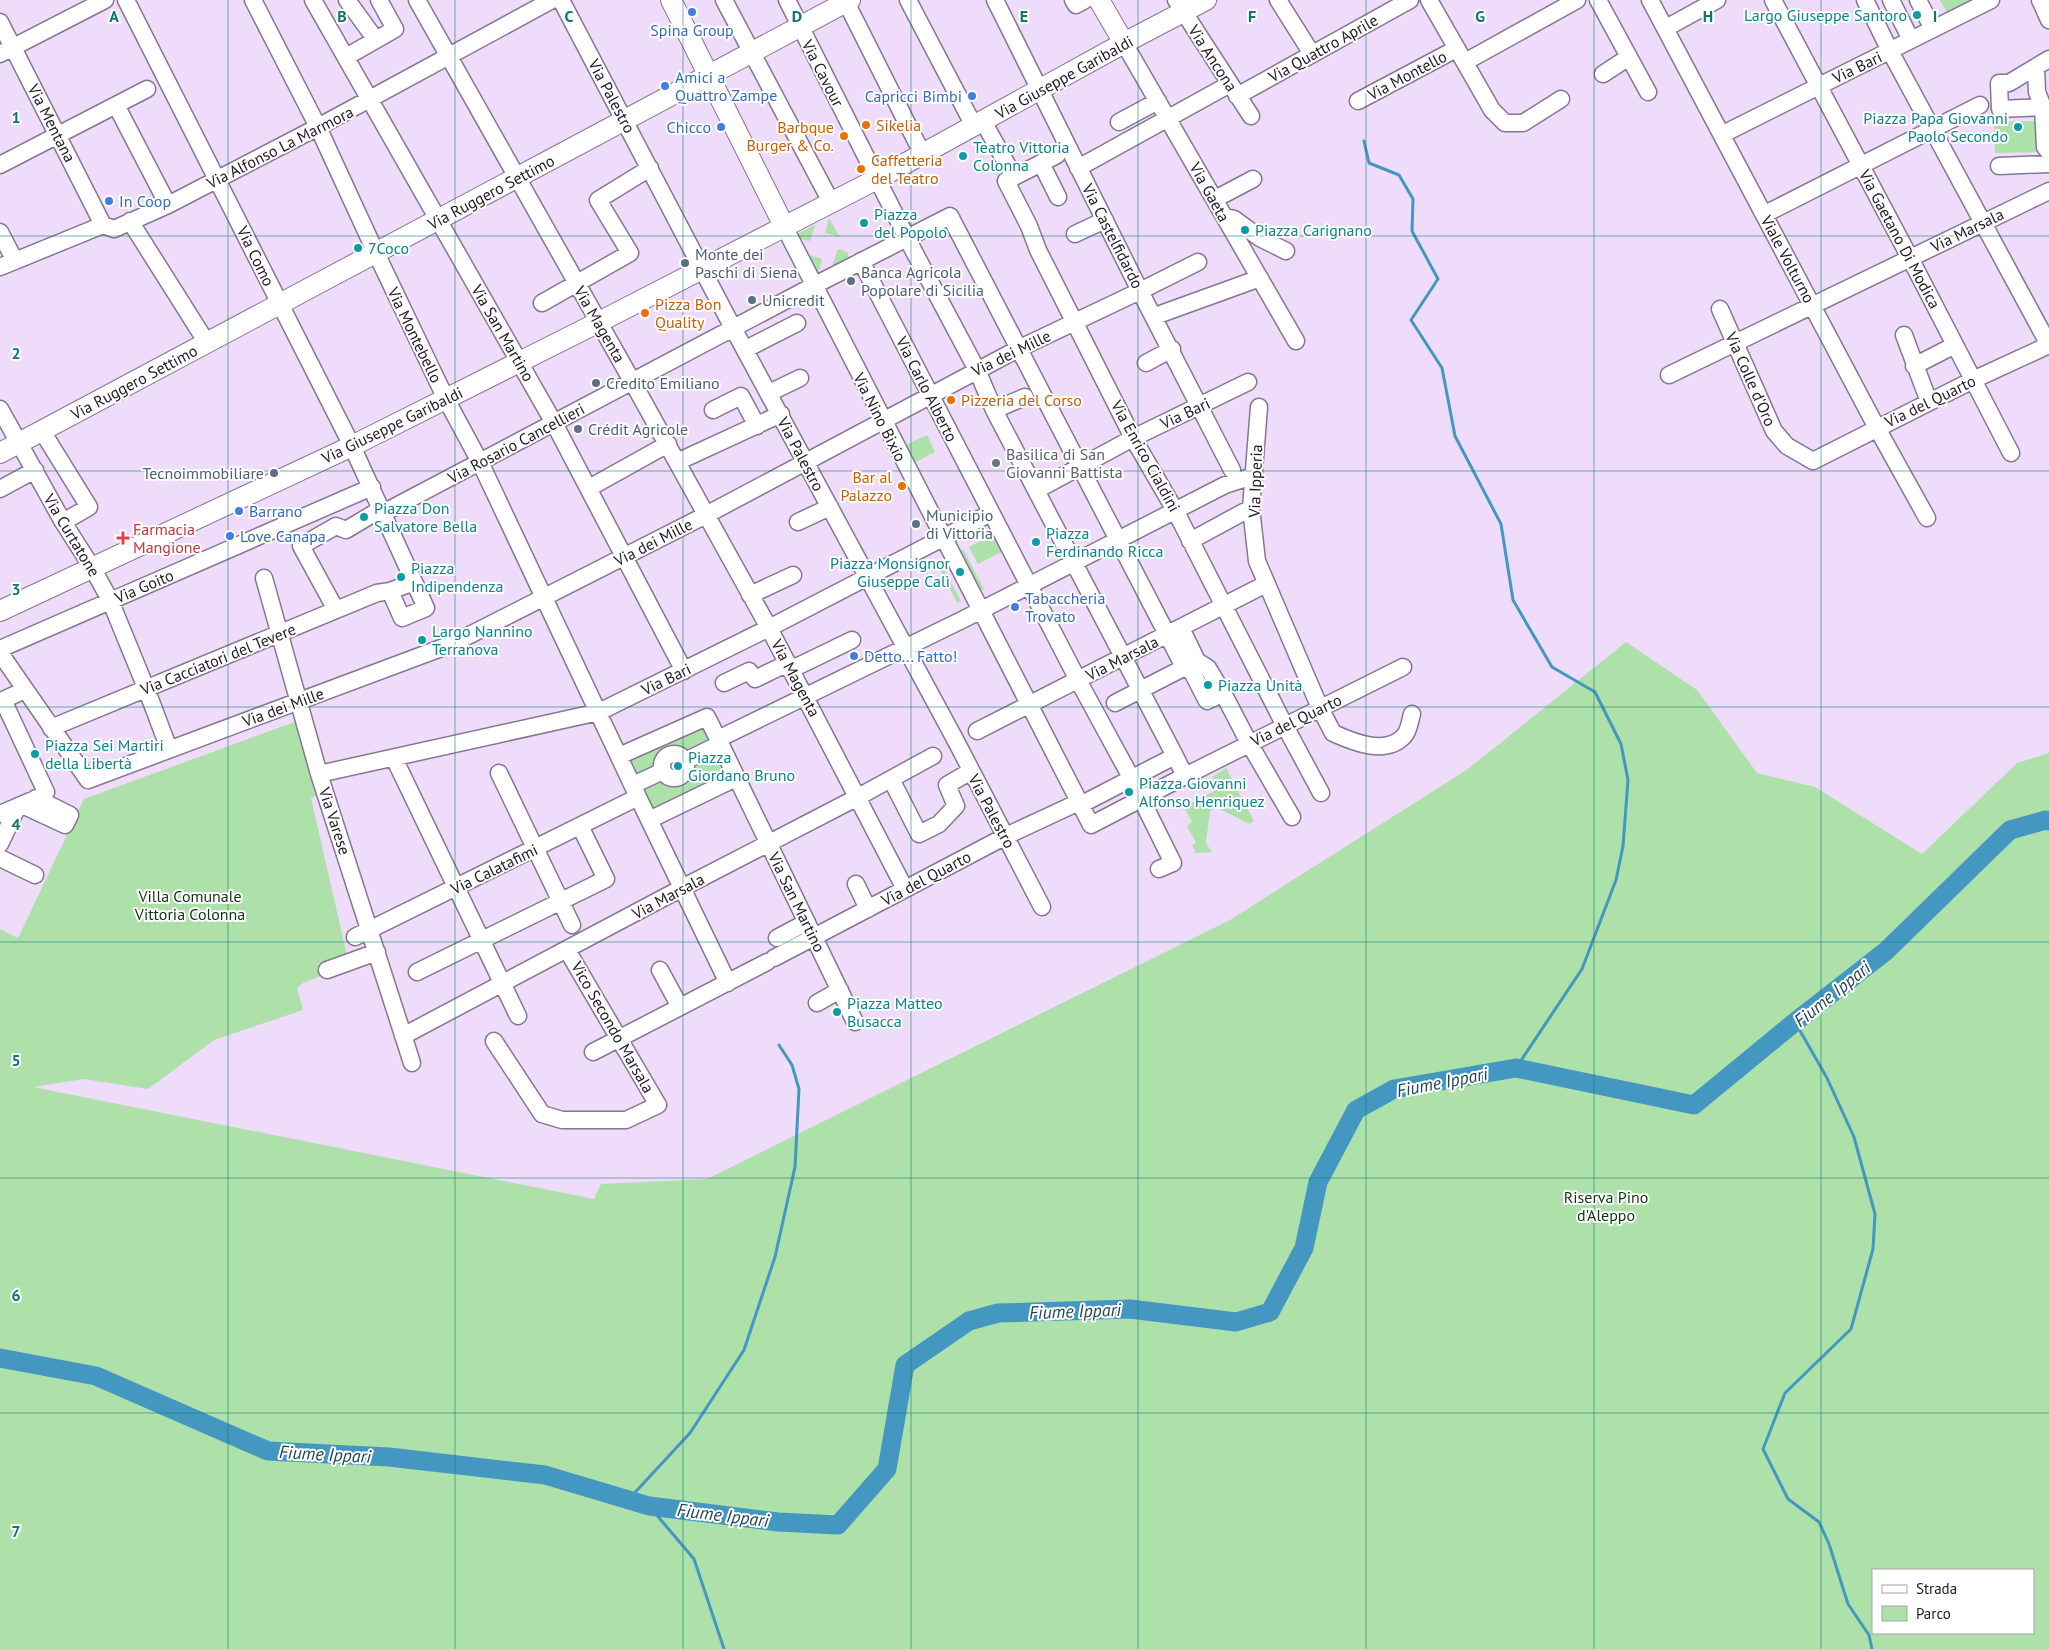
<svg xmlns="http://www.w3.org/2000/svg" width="2049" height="1649" font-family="'PT Sans',sans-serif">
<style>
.green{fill:#ade1a9;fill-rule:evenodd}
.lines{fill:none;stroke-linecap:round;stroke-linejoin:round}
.stream{stroke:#4397c1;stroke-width:3}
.river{stroke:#4397c1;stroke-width:19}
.minor-casing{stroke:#867691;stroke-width:19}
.major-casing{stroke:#867691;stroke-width:22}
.minor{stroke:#fff;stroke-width:16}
.major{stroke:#fff;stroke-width:20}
.grid{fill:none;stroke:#0f766e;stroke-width:1;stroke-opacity:0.55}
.shop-dot{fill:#3f7fe0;stroke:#fff;stroke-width:2}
.culture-dot{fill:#0f9aa8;stroke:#fff;stroke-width:2}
.food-dot{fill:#e8710a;stroke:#fff;stroke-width:2}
.service-dot{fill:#5c6f8a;stroke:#fff;stroke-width:2}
.worship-dot{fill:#6b7280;stroke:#fff;stroke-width:2}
.health-dot{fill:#e0444e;stroke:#fff;stroke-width:2}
.labels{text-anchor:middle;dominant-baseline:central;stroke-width:4;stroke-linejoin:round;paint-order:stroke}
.culture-label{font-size:16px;fill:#0d838f;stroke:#fff;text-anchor:start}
.shop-label{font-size:16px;fill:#366cbe;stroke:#fff;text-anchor:start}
.street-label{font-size:16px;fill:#201924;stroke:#fff}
.food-label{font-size:16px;fill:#c56008;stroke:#fff;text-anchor:start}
.service-label{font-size:16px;fill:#4e5e75;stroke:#fff;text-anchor:start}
.worship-label{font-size:16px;fill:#5b616d;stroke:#fff;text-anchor:start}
.health-label{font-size:16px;fill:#be3a42;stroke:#fff;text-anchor:start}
.park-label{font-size:16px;fill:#0f360e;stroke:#fff}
.water-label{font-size:18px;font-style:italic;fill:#1e4355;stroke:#fff}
.grid-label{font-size:16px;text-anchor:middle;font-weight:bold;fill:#0f766e;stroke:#fff;stroke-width:4;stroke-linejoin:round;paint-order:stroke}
</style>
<rect width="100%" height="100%" fill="#efdcfb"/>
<path class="green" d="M 1940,0 L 1975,0 L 1948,14 Z
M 2039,121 L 2040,152 L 1995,153 L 1994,122 Z
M 829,218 L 840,237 L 825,233 Z
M 815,225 L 810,241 L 801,239 L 798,234 Z
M 838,249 L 847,252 L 849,258 L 832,266 Z
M 809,255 L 822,259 L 818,274 L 818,273 Z
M 927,435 L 935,452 L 910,465 L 901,447 Z
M 996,533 L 1005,550 L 978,564 L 969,547 Z
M 963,549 L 984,589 L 980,591 L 960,551 Z
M 940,562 L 961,601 L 957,603 L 937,564 Z
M 1626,642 L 1697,690 L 1757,773 L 1815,787 L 1922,854 L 2017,763 L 2049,753 L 2049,1649 L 0,1649 L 0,929 L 18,938 L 84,799 L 297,721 L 320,794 L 311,798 L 348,960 L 323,975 L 303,983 L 297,988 L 303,1010 L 214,1040 L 148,1089 L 84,1079 L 33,1087 L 594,1199 L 601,1184 L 707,1179 L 1230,920 L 1468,769 ZM 1873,1570 L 2033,1570 L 2033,1633 L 1873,1633 Z
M 702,725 L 709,739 L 685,750 L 676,746 L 669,747 L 667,741 Z
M 660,744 L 662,750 L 655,758 L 654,767 L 633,775 L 626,759 Z
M 717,757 L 726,777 L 650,812 L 641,791 L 662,782 C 675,790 689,783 693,768 Z
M 1226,768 L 1254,821 L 1249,824 L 1216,807 L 1210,811 L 1206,843 L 1212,852 L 1196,853 L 1192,845 L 1196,843 L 1187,826 L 1192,822 L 1184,807 L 1218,789 L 1212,777 Z"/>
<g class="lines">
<path class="stream" d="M 1364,141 L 1369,163 L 1399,175 L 1413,199 L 1412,231 L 1438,279 L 1411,320 L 1442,368 L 1455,436 L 1501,524 L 1513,600 L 1552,667 L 1595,692 L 1621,744 L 1628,780 L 1623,846 L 1616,880 L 1582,969 L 1516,1068
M 1795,1022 L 1827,1078 L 1854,1137 L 1875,1214 L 1873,1249 L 1851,1329 L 1785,1393 L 1763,1449 L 1788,1499 L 1819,1522 L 1829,1544 L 1848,1604 L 1869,1635 L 1872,1649
M 628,1500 L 690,1433 L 744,1350 L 775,1257 L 795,1167 L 799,1089 L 792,1065 L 779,1045
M 649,1506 L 694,1559 L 724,1649"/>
<path class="river" d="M 0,1358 L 96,1376 L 268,1451 L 389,1457 L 545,1475 L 649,1506 L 778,1522 L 838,1525 L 887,1469 L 905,1365 L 969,1321 L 998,1313 L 1130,1309 L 1236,1322 L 1270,1312 L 1304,1248 L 1318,1182 L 1356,1110 L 1394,1089 L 1516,1068 L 1694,1105 L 1795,1022 L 1886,951 L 2010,830 L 2046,820 L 2049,821"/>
<defs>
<path id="minor" d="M 126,0 L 352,446 L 426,608 L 402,618 L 390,591
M 253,0 L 318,127 L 376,253 L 446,399 L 480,462 L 638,797
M 313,0 L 554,423 L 684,671
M 347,0 L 376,40
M 417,0 L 632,381 L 769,628 L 905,889
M 561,0 L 733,328 L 957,743 L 1042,907
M 724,0 L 831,202
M 787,0 L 910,244 L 977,370 L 994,410 L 1175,756
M 845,0 L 923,155
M 908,0 L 974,126
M 995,0 L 1140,291 L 1232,470
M 1073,0 L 1076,5 L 1085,0
M 1176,0 L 1251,116
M 1278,0 L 1312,54
M 1429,0 L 1492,110 L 1505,123 L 1523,123 L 1561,99
M 1598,0 L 1648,92
M 1650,0 L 1877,428 L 1927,518
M 1773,0 L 1910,258 L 2011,453
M 1891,0 L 1911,40
M 1918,0 L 1933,29
M 2040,0 L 2049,20
M 0,22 L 103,225
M 1666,28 L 1717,0
M 1124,43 L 1296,341
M 0,54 L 105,0
M 346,57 L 395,29 L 379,0
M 1465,62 L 1577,0
M 2036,67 L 2037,92 L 2043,107 L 2045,147 L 2049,152
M 1603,74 L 1629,57
M 1237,96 L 1410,0
M 1358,101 L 1456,49
M 116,105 L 168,205
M 2043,107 L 2000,109 L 1999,83 L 2009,83 L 2049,59
M 983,121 L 1014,177 L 1006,181 L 1029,226 L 1038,250 L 1133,438 L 1176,512 L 1285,726 L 1321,793
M 1119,122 L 1158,101
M 1723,134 L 1991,0
M 1041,163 L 1058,197
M 0,165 L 147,89
M 1999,166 L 2049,164
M 1078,168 L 1230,84
M 1014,177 L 1057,155
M 1215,199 L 1253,179
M 1765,214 L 1980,105
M 1226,220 L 1230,218 L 1234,219 L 1260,238 L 1286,251
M 130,221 L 207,343
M 784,226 L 1091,825 L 1185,776
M 0,232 L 15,261
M 1075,234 L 1105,220
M 861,261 L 1078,680 L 1128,772 L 1173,863 L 1159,869
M 0,267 L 103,225 L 114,229 L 168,205 L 318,127 L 552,0
M 542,303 L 630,253 L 598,200 L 650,168
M 1720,309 L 1774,431 L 1787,446 L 1813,461 L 1973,380 L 2049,345 L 1890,51 L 1865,0
M 1155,316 L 1260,278
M 1904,335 L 1929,402
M 746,349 L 797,323
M 1146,363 L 1172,349
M 1914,366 L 1955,345
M 1669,375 L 2049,191
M 769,393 L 800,378
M 1259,407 L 1251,508 L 1257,561 L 1320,708 L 1333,733 C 1353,742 1386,756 1404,736 C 1409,731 1410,721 1412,714
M 0,409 L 63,522 L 93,569 L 110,600 L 146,688 L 169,749
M 713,410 L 741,396 L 757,426
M 994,410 L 1025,397
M 42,431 L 89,507 L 63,522
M 677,462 L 781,414
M 589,488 L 668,444
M 0,489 L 35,470
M 1037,490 L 1133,438 L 1248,382
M 383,513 L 813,286 L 950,216 L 1184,667 L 1192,672 L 1207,701 L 1223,693
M 798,522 L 830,507
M 1190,541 L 1251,508
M 264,578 L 319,774 L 412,1063
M 750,595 L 793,575
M 336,610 L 301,546 L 336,526 L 346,530 L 381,509
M 1181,628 L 1197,661 L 1208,668 L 1223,693 L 1249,743 L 1292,817
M 0,649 L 372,487
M 0,653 L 88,780 L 452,644 L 706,515 L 1020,348 L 1140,291 L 1198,262
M 790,670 L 852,640
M 724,683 L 749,671 L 755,679 L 788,663
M 1115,703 L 1193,663
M 51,728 L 377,593 L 390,591 L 414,582
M 977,731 L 1266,584
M662 766a12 12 0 1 1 24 0a12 12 0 1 1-24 0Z
M 619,756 L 707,717 L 718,739
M 394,758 L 518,1016
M 685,761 L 720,744
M 499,773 L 572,925
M 319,774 L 599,712 L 769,628 L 991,513
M 891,779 L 919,834 L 939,824 L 956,806 L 947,785 L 971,771
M 633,785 L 663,771
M 22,805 L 65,825 L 70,815 L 36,798
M 0,814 L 42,796 L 46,792 L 3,700 L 25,690
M 649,820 L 736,778
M 0,844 L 18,806
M 0,858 L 35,875
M 856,884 L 868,909
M 355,937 L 638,797 L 728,983
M 777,938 L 807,922
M 774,958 L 1006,836 L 1079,802 L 1084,803 L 1175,756 L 1185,776 L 1403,667
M 327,970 L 377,952
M 660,970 L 680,1007
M 417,972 L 606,879 L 580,826
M 817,1003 L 840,990
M 855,1022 L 718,739 L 964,619 L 1225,485 L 1253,476
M 403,1036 L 682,888 L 858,797 L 933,756
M 494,1041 L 542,1114 L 562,1120 L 626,1120 L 658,1105 L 567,950
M 593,1052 L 767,962"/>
<path id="major" d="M 671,0 L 784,226
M 1099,0 L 1124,43
M 0,453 L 850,0
M 0,611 L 352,446 L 599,322 L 877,179 L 1124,43 L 1206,0"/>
</defs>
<use href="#minor" class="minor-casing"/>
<use href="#major" class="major-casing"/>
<use href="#minor" class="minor"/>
<use href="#major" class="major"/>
</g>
<path class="grid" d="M 228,0 L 228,1649M 455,0 L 455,1649M 683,0 L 683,1649M 911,0 L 911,1649M 1138,0 L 1138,1649M 1366,0 L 1366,1649M 1594,0 L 1594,1649M 1821,0 L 1821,1649M 0,236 L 2049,236M 0,471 L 2049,471M 0,707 L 2049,707M 0,942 L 2049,942M 0,1178 L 2049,1178M 0,1413 L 2049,1413"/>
<g class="shop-dot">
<circle cx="692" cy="12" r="5"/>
<circle cx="665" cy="86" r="5"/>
<circle cx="972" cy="96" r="5"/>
<circle cx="721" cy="127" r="5"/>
<circle cx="109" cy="201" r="5"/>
<circle cx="239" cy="511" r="5"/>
<circle cx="230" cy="536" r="5"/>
<circle cx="1015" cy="607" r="5"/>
<circle cx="854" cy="656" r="5"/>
</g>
<g class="culture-dot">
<circle cx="1917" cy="15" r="5"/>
<circle cx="2018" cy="127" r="5"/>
<circle cx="963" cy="156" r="5"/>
<circle cx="864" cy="223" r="5"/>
<circle cx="1245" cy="230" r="5"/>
<circle cx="358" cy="248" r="5"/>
<circle cx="364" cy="517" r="5"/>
<circle cx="1036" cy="542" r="5"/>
<circle cx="960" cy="572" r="5"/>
<circle cx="401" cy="577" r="5"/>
<circle cx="422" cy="640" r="5"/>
<circle cx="1208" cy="685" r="5"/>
<circle cx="35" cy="754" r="5"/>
<circle cx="678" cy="766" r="5"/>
<circle cx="1129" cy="792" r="5"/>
<circle cx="837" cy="1012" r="5"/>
</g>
<g class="food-dot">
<circle cx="866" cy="125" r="5"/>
<circle cx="844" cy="136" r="5"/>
<circle cx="861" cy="169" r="5"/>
<circle cx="645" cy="313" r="5"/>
<circle cx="951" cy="400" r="5"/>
<circle cx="902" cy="486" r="5"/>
</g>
<g class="service-dot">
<circle cx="685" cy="263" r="5"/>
<circle cx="851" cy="281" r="5"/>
<circle cx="752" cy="300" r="5"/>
<circle cx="596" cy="383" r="5"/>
<circle cx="578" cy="429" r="5"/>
<circle cx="274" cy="473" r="5"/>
<circle cx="916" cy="524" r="5"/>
</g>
<circle class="worship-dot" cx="996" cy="463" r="5"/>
<path class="health-dot" d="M120.5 530.5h5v5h5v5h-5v5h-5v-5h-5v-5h5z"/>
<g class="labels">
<g class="culture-label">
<text x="1907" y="15" text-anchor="end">Largo Giuseppe Santoro</text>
<text x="2008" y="118" text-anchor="end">Piazza Papa Giovanni<tspan x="2008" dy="18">Paolo Secondo</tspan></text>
<text x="973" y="147">Teatro Vittoria<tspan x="973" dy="18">Colonna</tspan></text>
<text x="874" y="214">Piazza<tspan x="874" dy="18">del Popolo</tspan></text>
<text x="1255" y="230">Piazza Carignano</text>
<text x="368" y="248">7Coco</text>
<text x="374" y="508">Piazza Don<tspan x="374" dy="18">Salvatore Bella</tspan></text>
<text x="1046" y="533">Piazza<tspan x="1046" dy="18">Ferdinando Ricca</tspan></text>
<text x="950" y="563" text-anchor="end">Piazza Monsignor<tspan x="950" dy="18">Giuseppe Calì</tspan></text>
<text x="411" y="568">Piazza<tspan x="411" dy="18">Indipendenza</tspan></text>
<text x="432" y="631">Largo Nannino<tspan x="432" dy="18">Terranova</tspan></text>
<text x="1218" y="685">Piazza Unità</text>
<text x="45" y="745">Piazza Sei Martiri<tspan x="45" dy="18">della Libertà</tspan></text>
<text x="688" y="757">Piazza<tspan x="688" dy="18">Giordano Bruno</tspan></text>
<text x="1139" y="783">Piazza Giovanni<tspan x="1139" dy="18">Alfonso Henriquez</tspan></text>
<text x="847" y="1003">Piazza Matteo<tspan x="847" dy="18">Busacca</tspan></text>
</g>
<g class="shop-label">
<text x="692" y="30" text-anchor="middle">Spina Group</text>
<text x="675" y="77">Amici a<tspan x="675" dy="18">Quattro Zampe</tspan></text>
<text x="962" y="96" text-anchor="end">Capricci Bimbi</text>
<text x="711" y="127" text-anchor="end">Chicco</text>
<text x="119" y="201">In Coop</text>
<text x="249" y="511">Barrano</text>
<text x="240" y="536">Love Canapa</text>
<text x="1025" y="598">Tabaccheria<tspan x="1025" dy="18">Trovato</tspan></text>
<text x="864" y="656">Detto... Fatto!</text>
</g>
<g class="street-label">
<text transform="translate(1323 48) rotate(-29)">Via Quattro Aprile</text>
<text transform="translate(1213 58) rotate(57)">Via Ancona</text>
<text transform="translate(1857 67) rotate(-26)">Via Bari</text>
<text transform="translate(823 73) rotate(63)">Via Cavour</text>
<text transform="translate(1407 75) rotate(-28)">Via Montello</text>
<text transform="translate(1064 77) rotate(-29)">Via Giuseppe Garibaldi</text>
<text transform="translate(612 96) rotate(62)">Via Palestro</text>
<text transform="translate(52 123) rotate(63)">Via Mentana</text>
<text transform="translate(280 147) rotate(-27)">Via Alfonso La Marmora</text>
<text transform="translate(491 192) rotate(-28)">Via Ruggero Settimo</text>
<text transform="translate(1210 192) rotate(61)">Via Gaeta</text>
<text transform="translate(1967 230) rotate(-26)">Via Marsala</text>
<text transform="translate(1113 236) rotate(63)">Via Castelfidardo</text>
<text transform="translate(1900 239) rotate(62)">Via Gaetano Di Modica</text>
<text transform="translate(256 256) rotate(64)">Via Como</text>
<text transform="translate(1788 259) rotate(62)">Viale Volturno</text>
<text transform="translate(600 324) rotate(60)">Via Magenta</text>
<text transform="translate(503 333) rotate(60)">Via San Martino</text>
<text transform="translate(415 335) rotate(64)">Via Montebello</text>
<text transform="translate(1011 353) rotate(-26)">Via dei Mille</text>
<text transform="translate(1751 379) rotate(66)">Via Colle d'Oro</text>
<text transform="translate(134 382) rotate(-28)">Via Ruggero Settimo</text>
<text transform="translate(927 389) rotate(63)">Via Carlo Alberto</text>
<text transform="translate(1930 401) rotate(-26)">Via del Quarto</text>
<text transform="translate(1185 413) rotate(-25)">Via Bari</text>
<text transform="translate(880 417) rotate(63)">Via Nino Bixio</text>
<text transform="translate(392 425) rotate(-26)">Via Giuseppe Garibaldi</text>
<text transform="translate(516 443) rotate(-28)">Via Rosario Cancellieri</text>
<text transform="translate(801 454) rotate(62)">Via Palestro</text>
<text transform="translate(1146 456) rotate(61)">Via Enrico Cialdini</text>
<text transform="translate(1255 481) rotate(-88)">Via Ipperia</text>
<text transform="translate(72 535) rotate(59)">Via Curtatone</text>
<text transform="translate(653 542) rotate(-27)">Via dei Mille</text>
<text transform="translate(144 586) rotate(-23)">Via Goito</text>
<text transform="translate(1122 658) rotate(-27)">Via Marsala</text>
<text transform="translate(218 659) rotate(-22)">Via Cacciatori del Tevere</text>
<text transform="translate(796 678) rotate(62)">Via Magenta</text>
<text transform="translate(666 679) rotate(-26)">Via Bari</text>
<text transform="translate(283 707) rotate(-20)">Via dei Mille</text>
<text transform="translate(1296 720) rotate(-26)">Via del Quarto</text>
<text transform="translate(992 811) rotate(62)">Via Palestro</text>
<text transform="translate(335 821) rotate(72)">Via Varese</text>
<text transform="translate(494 869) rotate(-26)">Via Calatafimi</text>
<text transform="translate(926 878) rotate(-28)">Via del Quarto</text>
<text transform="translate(668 896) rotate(-28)">Via Marsala</text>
<text transform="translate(797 902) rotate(64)">Via San Martino</text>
<text transform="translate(613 1027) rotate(60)">Vico Secondo Marsala</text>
</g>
<g class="food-label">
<text x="876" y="125">Sikelia</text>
<text x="834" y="127" text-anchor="end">Barbque<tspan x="834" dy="18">Burger &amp; Co.</tspan></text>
<text x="871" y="160">Caffetteria<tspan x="871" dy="18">del Teatro</tspan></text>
<text x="655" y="304">Pizza Bon<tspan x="655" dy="18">Quality</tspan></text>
<text x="961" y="400">Pizzeria del Corso</text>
<text x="892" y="477" text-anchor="end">Bar al<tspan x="892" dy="18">Palazzo</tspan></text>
</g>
<g class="service-label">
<text x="695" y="254">Monte dei<tspan x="695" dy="18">Paschi di Siena</tspan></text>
<text x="861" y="272">Banca Agricola<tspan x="861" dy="18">Popolare di Sicilia</tspan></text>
<text x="762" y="300">Unicredit</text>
<text x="606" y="383">Credito Emiliano</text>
<text x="588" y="429">Crédit Agricole</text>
<text x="264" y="473" text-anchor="end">Tecnoimmobiliare</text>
<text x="926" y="515">Municipio<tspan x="926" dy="18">di Vittoria</tspan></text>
</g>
<g class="worship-label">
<text x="1006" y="454">Basilica di San<tspan x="1006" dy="18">Giovanni Battista</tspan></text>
</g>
<g class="health-label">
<text x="133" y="529">Farmacia<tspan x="133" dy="18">Mangione</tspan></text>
</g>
<g class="park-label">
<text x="190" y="896">Villa Comunale<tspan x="190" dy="18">Vittoria Colonna</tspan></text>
<text x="1606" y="1197">Riserva Pino<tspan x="1606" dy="18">d'Aleppo</tspan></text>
</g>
<g class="water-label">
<text transform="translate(1832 994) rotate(-39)">Fiume Ippari</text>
<text transform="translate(1442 1082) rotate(-11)">Fiume Ippari</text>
<text transform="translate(1075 1311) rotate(-2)">Fiume Ippari</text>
<text transform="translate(325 1454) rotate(3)">Fiume Ippari</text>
<text transform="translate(723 1515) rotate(7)">Fiume Ippari</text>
</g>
</g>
<g class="grid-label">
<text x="114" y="22">A</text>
<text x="342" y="22">B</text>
<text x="569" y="22">C</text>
<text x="797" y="22">D</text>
<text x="1024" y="22">E</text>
<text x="1252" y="22">F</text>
<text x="1480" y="22">G</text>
<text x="1708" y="22">H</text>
<text x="1935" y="22">I</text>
<text x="16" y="123">1</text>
<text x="16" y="359">2</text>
<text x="16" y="595">3</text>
<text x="16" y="830">4</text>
<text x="16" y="1066">5</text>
<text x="16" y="1301">6</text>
<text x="16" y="1537">7</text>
</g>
<rect x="1872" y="1569" width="162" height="65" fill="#ffffff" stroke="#a6a3a7"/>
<rect x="1882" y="1585" width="25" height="8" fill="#ffffff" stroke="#a6a3a7"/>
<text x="1916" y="1594" font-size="15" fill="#201924">Strada</text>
<rect x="1882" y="1606" width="25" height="15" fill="#ade1a9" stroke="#a6a3a7"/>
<text x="1916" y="1619" font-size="15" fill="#201924">Parco</text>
</svg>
